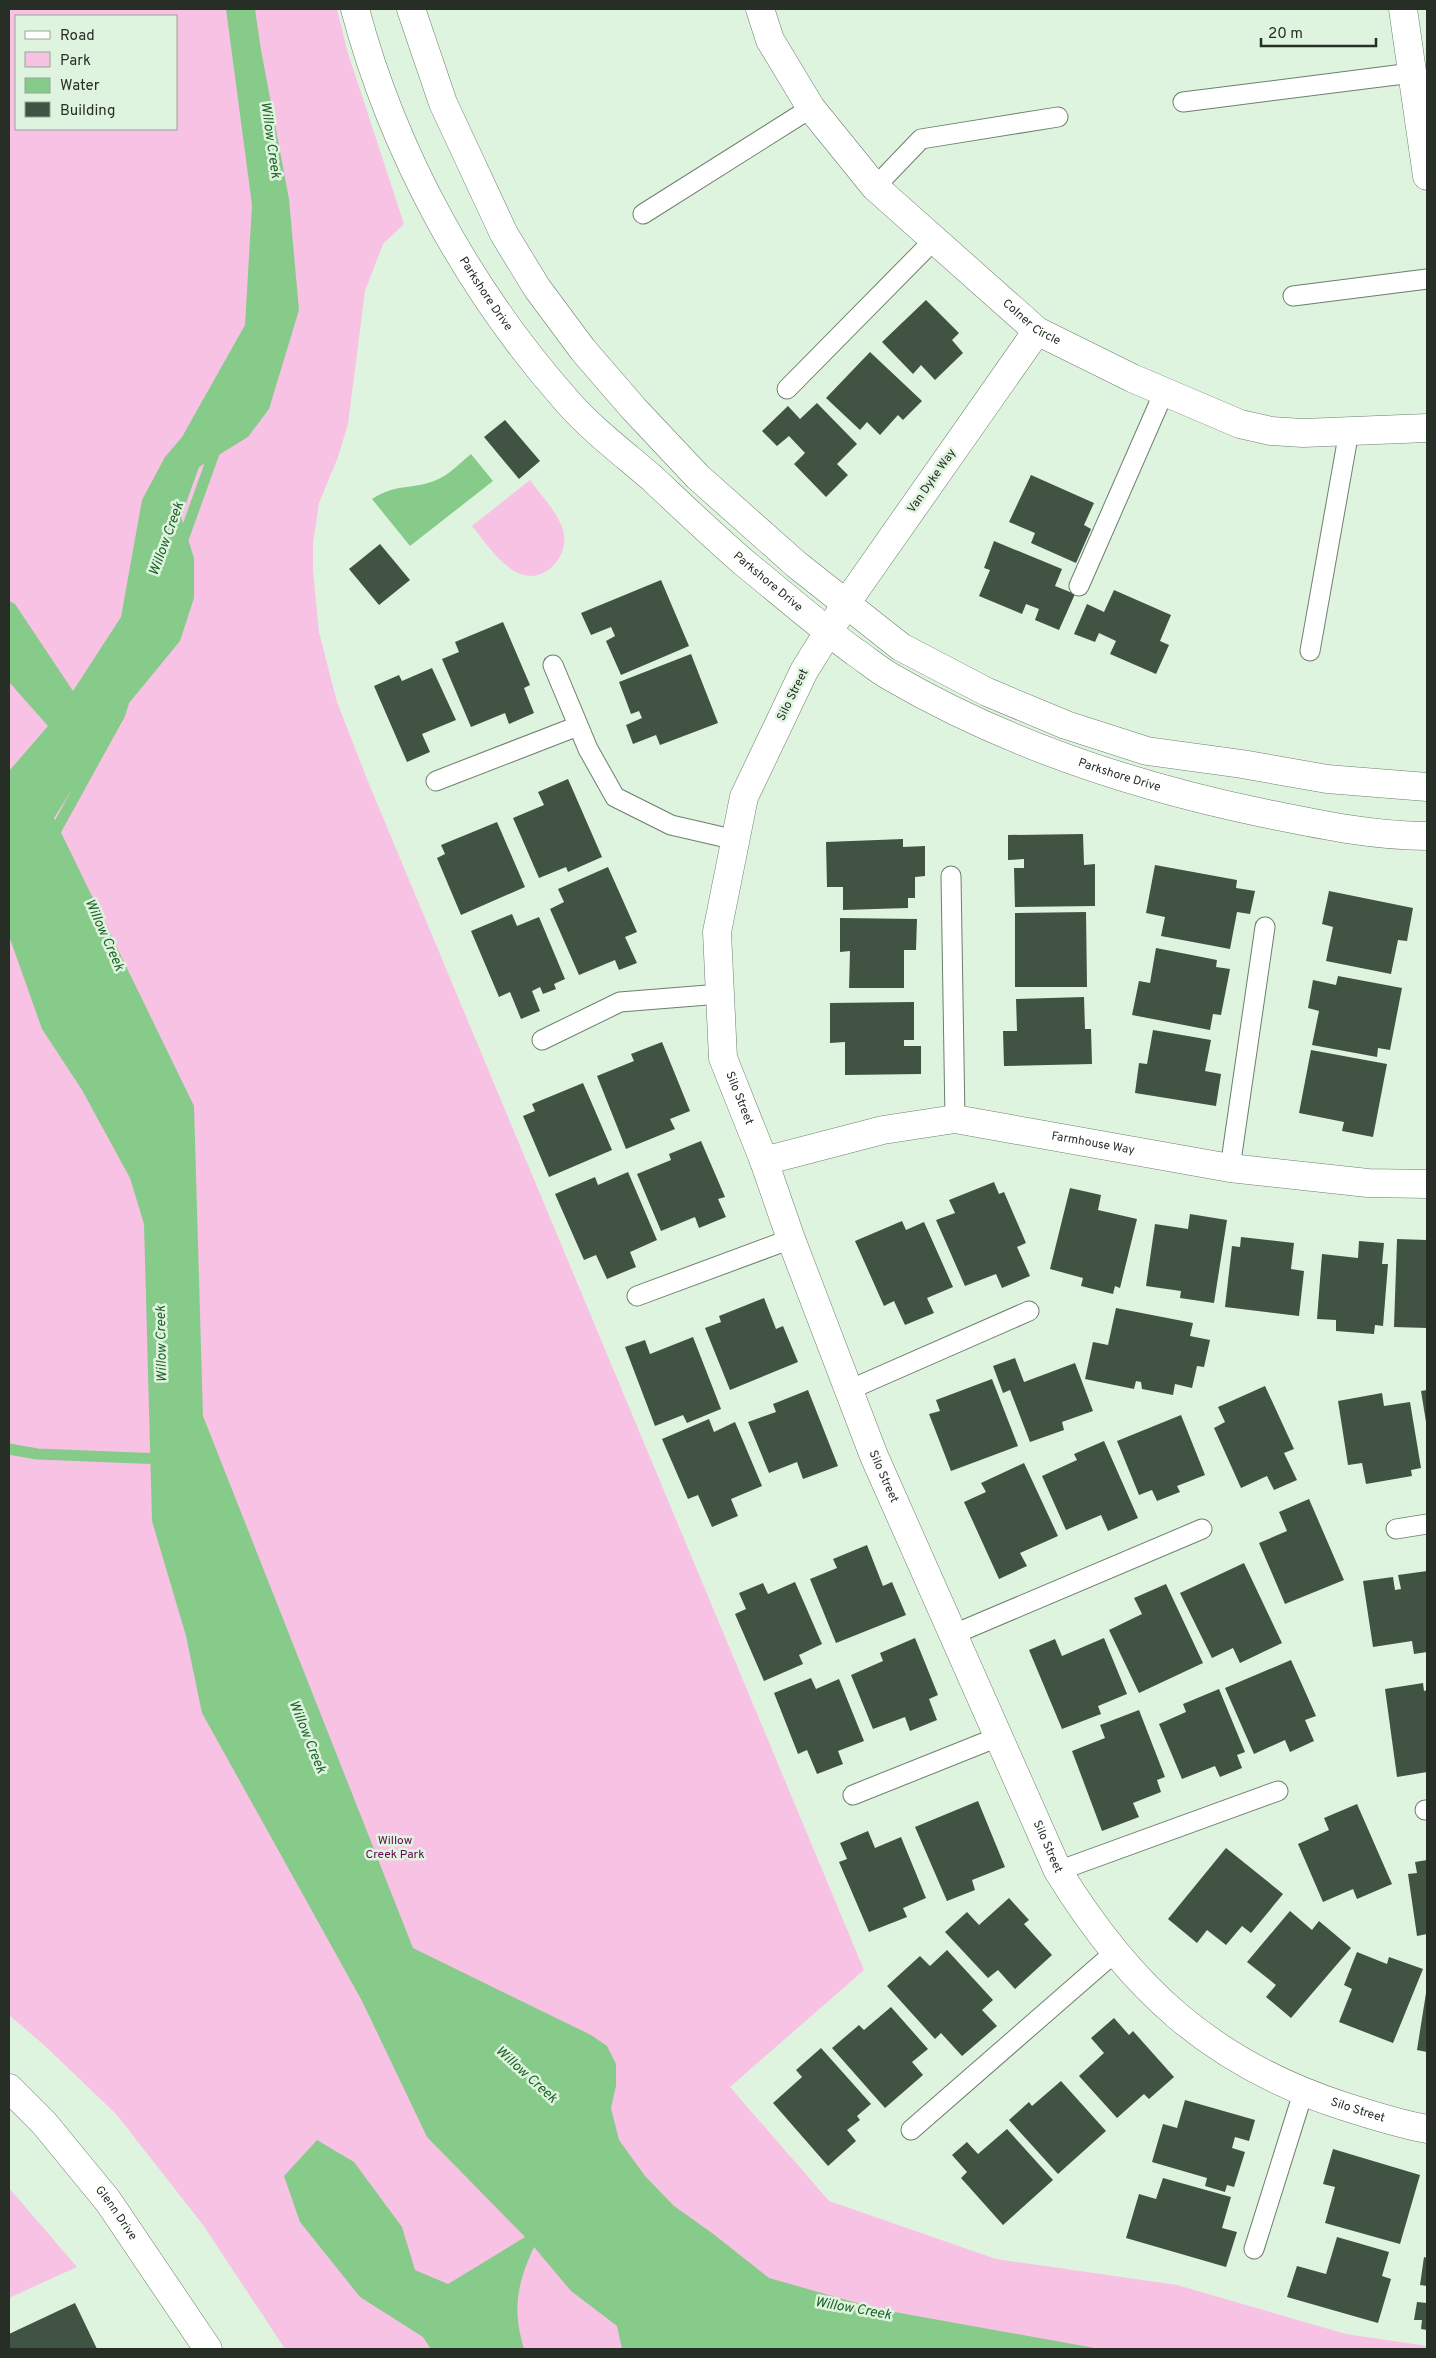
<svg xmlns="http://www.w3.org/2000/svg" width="1436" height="2358" font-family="Overpass,sans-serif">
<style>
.green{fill:#f8c2e5;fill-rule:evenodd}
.water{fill:#87cb8a}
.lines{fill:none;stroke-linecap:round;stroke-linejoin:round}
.stream{stroke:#87cb8a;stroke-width:11}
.building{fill:#415342}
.service-casing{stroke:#6c7f6d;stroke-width:21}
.minor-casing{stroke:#6c7f6d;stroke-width:29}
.tertiary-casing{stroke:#6c7f6d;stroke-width:29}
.service{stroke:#fff;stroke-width:19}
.minor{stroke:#fff;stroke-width:28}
.tertiary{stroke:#fff;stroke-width:28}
.labels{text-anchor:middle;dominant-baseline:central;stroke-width:5;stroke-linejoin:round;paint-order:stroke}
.street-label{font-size:12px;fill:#262e26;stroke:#dff4df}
.park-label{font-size:12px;fill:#640550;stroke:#dff4df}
.water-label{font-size:14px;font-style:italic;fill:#1c6226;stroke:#dff4df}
</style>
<rect width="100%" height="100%" fill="#dff4df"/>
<path class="green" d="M 9,9 L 337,9 L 347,50 L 404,224 L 383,244 L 365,291 L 348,424 L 338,457 L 319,503 L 313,544 L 313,570 L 319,632 L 337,702 L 369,784 L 864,1970 L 730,2087 L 829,2201 L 996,2259 L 1177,2285 L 1346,2334 L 1427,2346 L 1427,2349 L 285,2349 L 203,2225 L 116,2114 L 44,2045 L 9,2015 ZM 16,16 L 176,16 L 176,129 L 16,129 Z
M 530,480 C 541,496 561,515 564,535 C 566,546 561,558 553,566 C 520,597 490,548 472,526 Z
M 9,2188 L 77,2267 L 9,2298 Z"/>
<path class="water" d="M 226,9 L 255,9 L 261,50 L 289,199 L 299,310 L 269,409 L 248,437 L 199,467 L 181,517 L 194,558 L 194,598 L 180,641 L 120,714 L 54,818 L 194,1106 L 203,1416 L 413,1948 L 591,2035 L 607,2046 L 616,2064 L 616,2086 L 611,2108 L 619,2140 L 645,2176 L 674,2206 L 712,2233 L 769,2278 L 878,2309 L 1100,2349 L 622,2349 L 617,2326 L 571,2291 L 534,2247 C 517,2284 512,2309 524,2349 L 431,2349 L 423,2337 L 360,2297 L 300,2222 L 284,2176 L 317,2140 L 354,2162 L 402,2227 L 415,2270 L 448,2284 L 525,2237 L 427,2137 L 362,2001 L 202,1713 L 186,1636 L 152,1521 L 144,1224 L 130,1178 L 82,1090 L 42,1029 L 9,936 L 9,771 L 48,726 L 9,682 L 9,601 L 15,604 L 73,691 L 121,617 L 142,500 L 165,457 L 182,437 L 245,325 L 252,205 Z
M 471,454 L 493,481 L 410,546 L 372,499 C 397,483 409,490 434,481 C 448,476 460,463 471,454 Z"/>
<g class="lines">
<path class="stream" d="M 181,545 L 217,445
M 51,839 L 120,714 L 124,701
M 9,1449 L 37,1454 L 164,1459"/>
</g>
<path class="building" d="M 926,300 L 959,333 L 952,340 L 963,353 L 935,380 L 921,365 L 913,374 L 882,342 Z
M 870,352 L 922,401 L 903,420 L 898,415 L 880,435 L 867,422 L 860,430 L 826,398 Z
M 817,403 L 857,444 L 837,464 L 848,475 L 826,497 L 794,464 L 805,453 L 789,436 L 777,446 L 762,431 L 788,406 L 800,419 Z
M 505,420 L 540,461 L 519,479 L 484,437 Z
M 1031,475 L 1094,503 L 1084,525 L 1091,529 L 1076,563 L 1031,543 L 1035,533 L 1009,522 Z
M 994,541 L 1062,569 L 1055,586 L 1075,594 L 1059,630 L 1035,620 L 1039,609 L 1026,604 L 1022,614 L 979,596 L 990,570 L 984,568 Z
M 380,544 L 410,580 L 379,605 L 349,569 Z
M 661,580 L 689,646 L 621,675 L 606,641 L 615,636 L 611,627 L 591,635 L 581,613 Z
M 1114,590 L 1171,615 L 1160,641 L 1169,645 L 1156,674 L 1110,654 L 1116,641 L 1099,633 L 1095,642 L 1074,634 L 1087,604 L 1104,612 Z
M 503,622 L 530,685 L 524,688 L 534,713 L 509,724 L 505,713 L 471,727 L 442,659 L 459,652 L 455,642 Z
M 691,654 L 718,723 L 660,745 L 656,735 L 633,744 L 626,725 L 642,718 L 639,711 L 631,714 L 619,682 Z
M 432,668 L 456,720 L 422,734 L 430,752 L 407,762 L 374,686 L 399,675 L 402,681 Z
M 568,779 L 602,857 L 568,872 L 566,867 L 539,878 L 513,818 L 544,805 L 538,792 Z
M 497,822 L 525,887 L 461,915 L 437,858 L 445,854 L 441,845 Z
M 1083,834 L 1084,865 L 1095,864 L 1095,906 L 1015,907 L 1014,868 L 1024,868 L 1024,859 L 1008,860 L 1008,835 Z
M 903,839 L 903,847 L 925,846 L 925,876 L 915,877 L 915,898 L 908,898 L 908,908 L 843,910 L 843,887 L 827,887 L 826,842 Z
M 1155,865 L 1237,880 L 1236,888 L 1255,891 L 1250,914 L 1237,912 L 1230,949 L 1161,936 L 1165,917 L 1146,913 Z
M 608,867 L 637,932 L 625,937 L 637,963 L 619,970 L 615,960 L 579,975 L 550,909 L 564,902 L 558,889 Z
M 1329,891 L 1413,908 L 1407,941 L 1398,940 L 1391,974 L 1326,961 L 1333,927 L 1322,924 Z
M 1086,912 L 1087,987 L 1015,987 L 1015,913 Z
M 512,914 L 517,926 L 539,917 L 565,979 L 554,984 L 556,989 L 543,994 L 540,987 L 532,991 L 540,1011 L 521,1019 L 510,992 L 499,997 L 471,931 Z
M 840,918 L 917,919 L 916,950 L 904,950 L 904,988 L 849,988 L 850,951 L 840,952 Z
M 1156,948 L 1217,960 L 1216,967 L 1230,969 L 1221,1015 L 1213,1014 L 1210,1030 L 1132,1015 L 1139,981 L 1150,983 Z
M 1338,976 L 1402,988 L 1390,1050 L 1378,1048 L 1377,1057 L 1312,1045 L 1319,1011 L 1308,1008 L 1313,980 L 1336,985 Z
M 1084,997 L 1085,1029 L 1091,1029 L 1092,1064 L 1004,1066 L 1003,1031 L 1017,1031 L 1016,999 Z
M 914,1002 L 914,1040 L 904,1040 L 904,1046 L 921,1046 L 921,1074 L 845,1075 L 845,1042 L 830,1043 L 830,1003 Z
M 1153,1030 L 1211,1040 L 1205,1071 L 1221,1074 L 1216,1106 L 1135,1093 L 1139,1063 L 1147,1064 Z
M 662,1042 L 690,1111 L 670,1119 L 675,1129 L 626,1149 L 597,1076 L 634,1061 L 631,1054 Z
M 1311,1050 L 1387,1064 L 1373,1137 L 1342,1131 L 1344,1122 L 1299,1113 Z
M 583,1083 L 612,1150 L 549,1177 L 523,1116 L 535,1111 L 532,1104 Z
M 701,1141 L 725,1197 L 718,1199 L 726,1217 L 699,1228 L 695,1217 L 661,1231 L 637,1174 L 671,1160 L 669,1154 Z
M 628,1172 L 657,1240 L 630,1252 L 636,1267 L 607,1279 L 596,1255 L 584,1260 L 555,1194 L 595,1177 L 598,1185 Z
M 994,1182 L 999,1194 L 1004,1192 L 1026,1243 L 1017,1247 L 1030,1276 L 1002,1288 L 996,1274 L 965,1286 L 936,1220 L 955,1213 L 949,1200 Z
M 1070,1188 L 1101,1195 L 1098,1210 L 1137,1219 L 1120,1288 L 1115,1286 L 1113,1294 L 1081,1286 L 1083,1278 L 1050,1269 Z
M 1190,1214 L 1227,1220 L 1214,1303 L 1180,1298 L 1181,1291 L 1146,1286 L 1155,1224 L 1188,1229 Z
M 902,1221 L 906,1230 L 924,1222 L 953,1287 L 927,1298 L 934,1313 L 905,1325 L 894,1301 L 884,1306 L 855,1241 Z
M 1241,1237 L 1294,1243 L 1291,1269 L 1304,1271 L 1299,1316 L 1225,1307 L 1232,1246 L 1240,1247 Z
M 1397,1239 L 1427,1240 L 1427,1328 L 1394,1327 Z
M 1359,1241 L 1384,1243 L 1382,1264 L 1388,1264 L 1383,1326 L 1375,1325 L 1374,1334 L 1336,1331 L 1336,1320 L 1317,1319 L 1322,1254 L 1358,1258 Z
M 764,1298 L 776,1329 L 783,1326 L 798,1362 L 730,1390 L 705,1328 L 721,1322 L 719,1316 Z
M 1116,1308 L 1193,1323 L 1190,1336 L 1210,1340 L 1204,1367 L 1197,1366 L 1192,1388 L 1175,1384 L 1173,1395 L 1142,1389 L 1141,1382 L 1136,1381 L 1134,1389 L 1085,1379 L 1093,1342 L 1108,1345 Z
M 693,1337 L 721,1409 L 687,1423 L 683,1415 L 655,1426 L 625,1347 L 645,1340 L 650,1354 Z
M 1015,1358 L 1024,1382 L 1075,1363 L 1093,1411 L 1062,1422 L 1064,1430 L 1030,1442 L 1010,1390 L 1003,1393 L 993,1366 Z
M 992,1379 L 1018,1446 L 951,1471 L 929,1414 L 940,1411 L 936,1400 Z
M 1265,1386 L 1294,1449 L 1284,1453 L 1297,1480 L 1274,1490 L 1267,1476 L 1241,1488 L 1214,1428 L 1225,1422 L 1218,1407 Z
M 808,1390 L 838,1466 L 803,1479 L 797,1462 L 769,1473 L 748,1422 L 776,1412 L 773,1404 Z
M 1427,1390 L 1427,1422 L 1426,1422 L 1421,1391 Z
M 1382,1393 L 1384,1406 L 1410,1402 L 1421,1468 L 1411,1470 L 1412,1476 L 1366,1484 L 1362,1463 L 1348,1465 L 1338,1401 Z
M 1181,1415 L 1205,1475 L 1177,1486 L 1180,1492 L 1157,1501 L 1152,1490 L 1139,1495 L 1117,1441 Z
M 709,1419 L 714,1432 L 735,1422 L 762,1486 L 731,1499 L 738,1516 L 712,1527 L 698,1495 L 688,1499 L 662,1439 Z
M 1104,1441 L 1138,1518 L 1108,1531 L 1101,1515 L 1066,1530 L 1042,1476 L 1077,1460 L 1074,1454 Z
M 1024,1463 L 1058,1536 L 1020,1553 L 1027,1566 L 999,1579 L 964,1502 L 986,1492 L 981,1483 Z
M 1309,1499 L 1344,1580 L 1285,1604 L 1259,1543 L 1287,1531 L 1279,1512 Z
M 867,1545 L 883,1586 L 892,1582 L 906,1615 L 836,1643 L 810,1579 L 837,1568 L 833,1559 Z
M 1244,1563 L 1282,1643 L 1240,1663 L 1233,1648 L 1212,1658 L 1180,1593 Z
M 1427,1571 L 1427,1652 L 1414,1654 L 1412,1641 L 1373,1647 L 1363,1581 L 1393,1577 L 1395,1590 L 1401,1589 L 1398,1575 Z
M 795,1582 L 822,1644 L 799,1655 L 803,1664 L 764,1681 L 735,1614 L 746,1609 L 739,1593 L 763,1583 L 768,1594 Z
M 1166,1584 L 1203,1663 L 1139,1693 L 1109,1630 L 1142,1614 L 1134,1598 Z
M 915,1638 L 938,1695 L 929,1699 L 937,1720 L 910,1731 L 905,1717 L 873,1729 L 851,1675 L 883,1661 L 880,1653 Z
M 1104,1638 L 1127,1694 L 1098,1706 L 1101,1714 L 1062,1729 L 1029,1650 L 1055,1639 L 1062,1656 Z
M 1291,1660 L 1316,1716 L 1305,1720 L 1314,1741 L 1290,1752 L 1285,1740 L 1254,1754 L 1225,1688 Z
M 811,1678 L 816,1689 L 839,1679 L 864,1741 L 838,1751 L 843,1764 L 817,1774 L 807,1750 L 798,1754 L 774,1693 Z
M 1423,1683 L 1424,1691 L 1427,1690 L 1427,1772 L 1397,1777 L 1385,1689 Z
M 1219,1689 L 1245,1752 L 1237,1755 L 1242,1768 L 1220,1777 L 1215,1766 L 1182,1779 L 1159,1724 L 1186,1712 L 1183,1704 Z
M 1139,1710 L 1165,1777 L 1157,1780 L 1161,1792 L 1133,1803 L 1139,1817 L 1102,1831 L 1072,1751 L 1105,1738 L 1100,1725 Z
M 978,1801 L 1005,1867 L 972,1880 L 975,1890 L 947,1901 L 915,1827 Z
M 1357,1804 L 1392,1884 L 1357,1899 L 1353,1889 L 1323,1902 L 1298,1844 L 1329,1830 L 1324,1818 Z
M 868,1831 L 875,1848 L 901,1837 L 926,1898 L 903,1908 L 907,1917 L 869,1932 L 839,1862 L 847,1859 L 840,1843 Z
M 1226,1848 L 1283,1894 L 1251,1933 L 1242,1926 L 1226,1945 L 1207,1930 L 1197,1943 L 1168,1919 Z
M 1427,1860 L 1427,1934 L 1417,1936 L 1408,1874 L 1417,1873 L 1415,1862 Z
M 1009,1898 L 1029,1920 L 1024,1924 L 1052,1955 L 1015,1989 L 998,1970 L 988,1978 L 945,1932 L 967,1912 L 979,1925 Z
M 1290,1911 L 1312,1930 L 1319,1921 L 1351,1948 L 1291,2018 L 1266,1997 L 1276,1985 L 1247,1962 Z
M 947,1950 L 993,2000 L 982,2010 L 997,2026 L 962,2056 L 941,2033 L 935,2039 L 887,1986 L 920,1956 L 930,1966 Z
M 1357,1952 L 1387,1964 L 1389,1957 L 1423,1969 L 1393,2043 L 1339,2022 L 1352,1989 L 1344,1985 Z
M 1426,1993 L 1427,1993 L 1427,2052 L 1417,2050 Z
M 891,2007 L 928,2049 L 912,2062 L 923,2075 L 885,2108 L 832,2048 L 859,2025 L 864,2030 Z
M 1114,2018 L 1129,2035 L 1133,2031 L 1174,2077 L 1149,2099 L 1144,2094 L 1117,2118 L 1079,2076 L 1104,2053 L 1091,2038 Z
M 821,2048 L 871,2104 L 857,2116 L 860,2120 L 847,2130 L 856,2141 L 828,2166 L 773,2103 L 802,2077 L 796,2070 Z
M 1061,2081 L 1106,2131 L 1058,2174 L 1009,2120 L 1029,2102 L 1032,2106 Z
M 1185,2100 L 1255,2120 L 1249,2141 L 1235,2137 L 1232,2148 L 1245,2152 L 1234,2187 L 1227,2185 L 1225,2192 L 1205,2186 L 1207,2178 L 1152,2162 L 1163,2124 L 1177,2128 Z
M 1007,2129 L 1053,2180 L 1003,2225 L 961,2178 L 967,2172 L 952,2155 L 967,2142 L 978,2154 Z
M 1333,2149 L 1420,2175 L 1400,2244 L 1325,2223 L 1335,2187 L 1323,2184 Z
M 1163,2178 L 1231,2197 L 1222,2228 L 1237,2232 L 1226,2267 L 1126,2238 L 1139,2194 L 1156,2199 Z
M 1337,2237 L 1389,2252 L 1382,2276 L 1391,2279 L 1378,2323 L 1287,2297 L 1297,2266 L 1326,2274 Z
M 1424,2257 L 1427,2258 L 1427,2286 L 1420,2285 Z
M 1417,2302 L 1427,2303 L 1427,2330 L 1421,2329 L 1422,2320 L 1414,2320 Z
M 75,2303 L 97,2349 L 9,2349 L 9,2334 Z"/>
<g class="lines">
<defs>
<path id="service" d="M 1183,102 L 1412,73
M 875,187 L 921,139 L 1058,117
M 643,214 L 811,108
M 1293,296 L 1427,279
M 787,389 L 933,241
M 1079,586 L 1164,392
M 1310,651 L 1349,431
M 553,665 L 588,749 L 615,797 L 671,825 L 736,840
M 436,781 L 578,726
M 951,876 L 955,1119
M 542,1040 L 620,1002 L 720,994
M 1230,1168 L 1265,927
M 637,1296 L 791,1239
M 849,1390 L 1029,1311
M 1396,1529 L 1427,1524
M 952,1635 L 1202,1529
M 853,1795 L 998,1737
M 1425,1810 L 1427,1810
M 1058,1871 L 1278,1791
M 911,2130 L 1114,1953
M 1254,2249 L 1303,2093"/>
<g id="minor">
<path id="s1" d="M 355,9 C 393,152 468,289 566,400 C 591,429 623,453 652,478 C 684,508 715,538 748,566 C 784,595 818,625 855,652 C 867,660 878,670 891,677 C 1006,744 1133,786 1263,813 C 1317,824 1372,836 1427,836"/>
<path d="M 411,9 L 443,103 L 504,234 L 537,288 L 583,350 L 634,409 L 698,477 L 797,565 L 901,647 L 987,692 L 1066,725 L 1147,751 L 1242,764 L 1327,779 L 1427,787"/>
<path id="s2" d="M 760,9 L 770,40 L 811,108 L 875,187 L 1037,331 L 1132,378 L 1240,424 L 1271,431 L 1303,433 L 1427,428"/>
<path d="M 1403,9 L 1427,176"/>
<path id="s3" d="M 1037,331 L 847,602 L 804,671 L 744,797 L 717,932 L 723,1058 L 764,1161 L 791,1239 L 874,1456 L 1058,1871 C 1130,1988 1211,2063 1343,2106 C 1371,2115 1399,2124 1427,2129"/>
<path id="s4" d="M 764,1161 L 883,1130 L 955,1119 L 1230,1168 L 1368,1183 L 1427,1184"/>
</g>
<g id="tertiary">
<path id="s5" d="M 9,2088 L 44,2123 L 108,2201 L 208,2349"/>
</g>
</defs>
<use href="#service" class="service-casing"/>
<use href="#minor" class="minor-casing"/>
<use href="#tertiary" class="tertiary-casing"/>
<use href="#service" class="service"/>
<use href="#minor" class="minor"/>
<use href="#tertiary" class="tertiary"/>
</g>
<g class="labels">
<g class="street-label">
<text stroke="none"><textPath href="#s1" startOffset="315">Parkshore Drive</textPath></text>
<text stroke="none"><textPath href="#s2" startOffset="421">Colner Circle</textPath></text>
<text transform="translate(932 481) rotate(-55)">Van Dyke Way</text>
<text stroke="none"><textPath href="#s1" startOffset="720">Parkshore Drive</textPath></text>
<text transform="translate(793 695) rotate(-64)">Silo Street</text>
<text stroke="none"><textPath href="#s1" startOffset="1125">Parkshore Drive</textPath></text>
<text stroke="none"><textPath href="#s3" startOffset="859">Silo Street</textPath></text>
<text stroke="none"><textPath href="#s4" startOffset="336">Farmhouse Way</textPath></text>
<text stroke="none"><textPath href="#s3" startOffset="1264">Silo Street</textPath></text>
<text stroke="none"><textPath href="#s3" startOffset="1669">Silo Street</textPath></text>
<text stroke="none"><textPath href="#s3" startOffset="2089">Silo Street</textPath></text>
<text stroke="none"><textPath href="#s5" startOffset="165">Glenn Drive</textPath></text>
</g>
<g class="park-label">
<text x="395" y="1841">Willow<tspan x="395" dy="14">Creek Park</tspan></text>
</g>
<g class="water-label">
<text transform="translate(270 140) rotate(82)">Willow Creek</text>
<text transform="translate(167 539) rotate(-70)">Willow Creek</text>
<text transform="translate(104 935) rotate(66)">Willow Creek</text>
<text transform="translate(162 1344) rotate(-91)">Willow Creek</text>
<text transform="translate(307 1737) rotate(68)">Willow Creek</text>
<text transform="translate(526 2075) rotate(42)">Willow Creek</text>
<text transform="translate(853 2309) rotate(10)">Willow Creek</text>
</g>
</g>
<rect width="1436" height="2358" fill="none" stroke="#262e26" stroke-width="20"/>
<rect x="15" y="15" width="162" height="115" fill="#dff4df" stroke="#95a595"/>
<rect x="25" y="31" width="25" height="8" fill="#ffffff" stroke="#95a595"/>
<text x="60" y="40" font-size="15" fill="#262e26">Road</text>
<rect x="25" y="52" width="25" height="15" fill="#f8c2e5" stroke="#95a595"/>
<text x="60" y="65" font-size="15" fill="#262e26">Park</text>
<rect x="25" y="78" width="25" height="15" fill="#87cb8a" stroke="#95a595"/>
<text x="60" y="90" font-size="15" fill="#262e26">Water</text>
<rect x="25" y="102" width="25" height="15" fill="#415342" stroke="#95a595"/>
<text x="60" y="115" font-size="15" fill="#262e26">Building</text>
<path d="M1261 38v8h115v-8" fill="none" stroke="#262e26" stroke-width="2.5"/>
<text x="1268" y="38" font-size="15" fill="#262e26" stroke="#dff4df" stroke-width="4" paint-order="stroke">20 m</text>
</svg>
